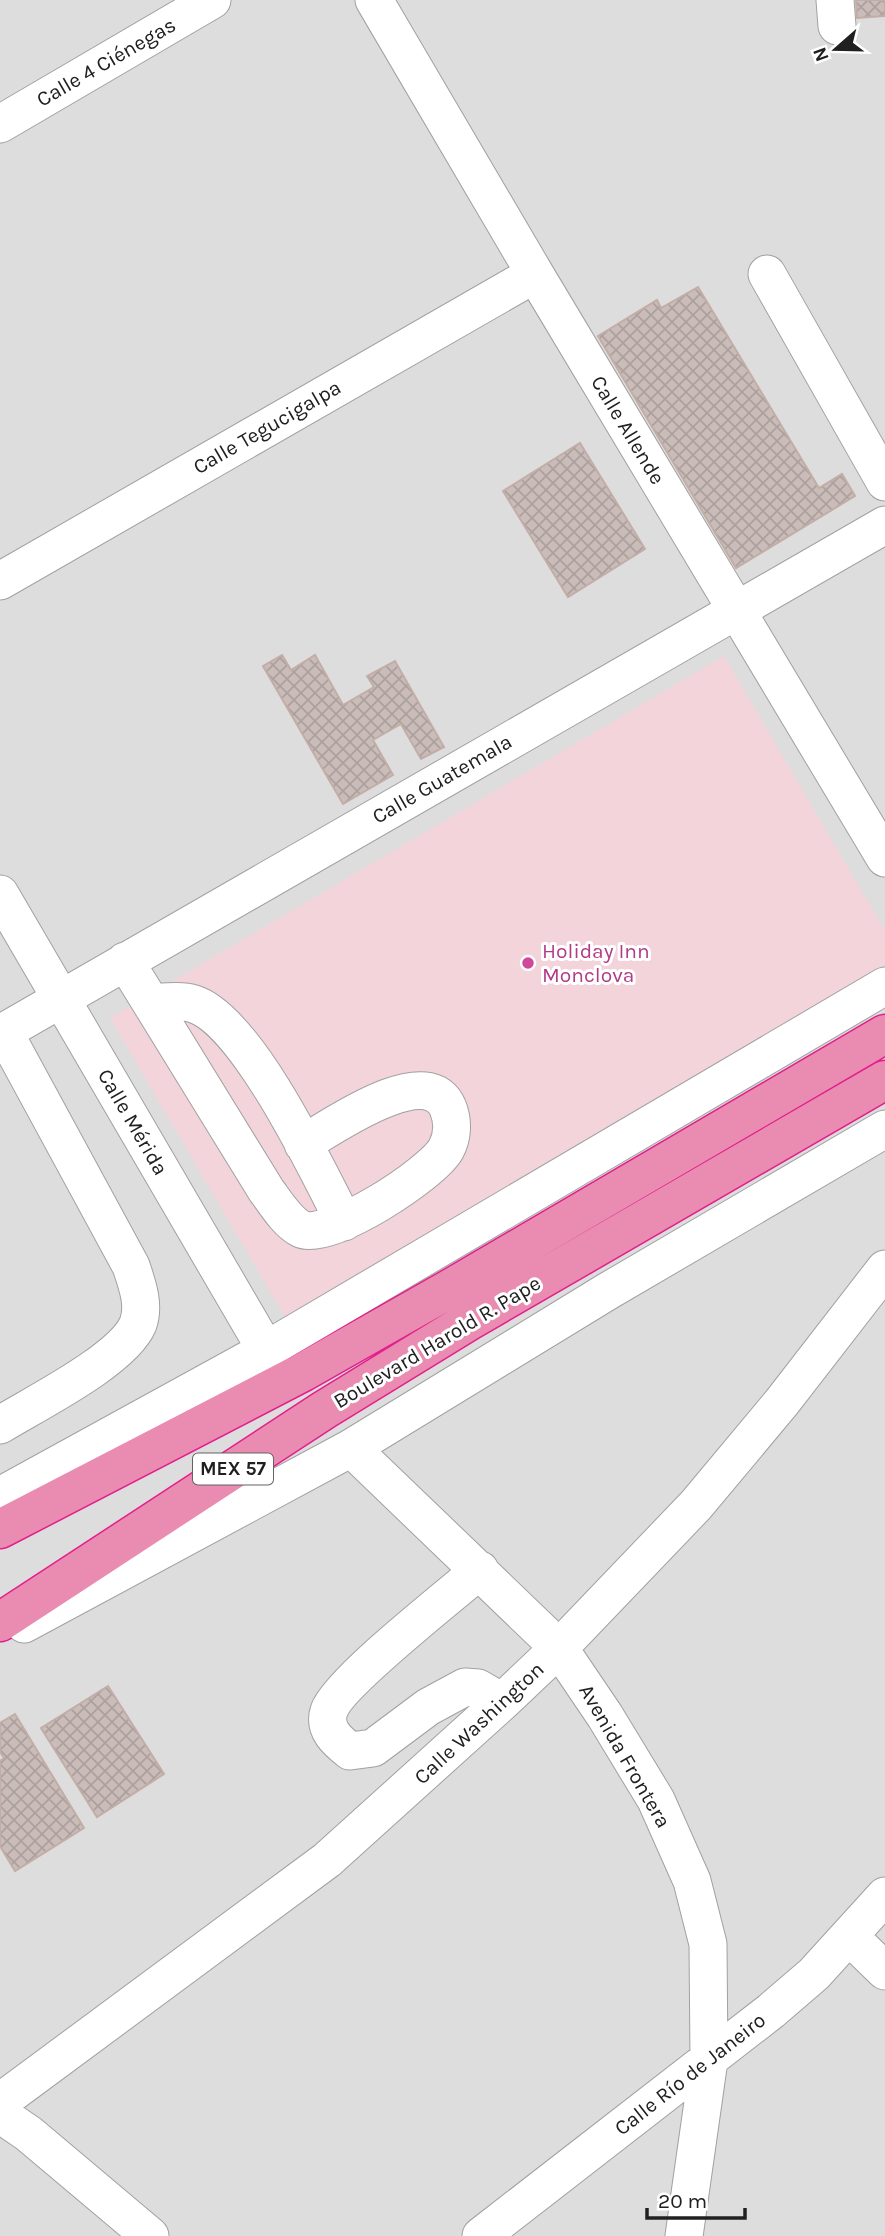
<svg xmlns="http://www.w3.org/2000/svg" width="885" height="2236" font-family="Karla,sans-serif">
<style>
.residential{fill:#dedddd}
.commercial{fill:#f2d4da}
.building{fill:url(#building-cross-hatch);stroke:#c3ada7;stroke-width:2}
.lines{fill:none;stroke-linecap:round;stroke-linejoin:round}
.minor-casing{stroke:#a1a1a1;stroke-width:39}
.highway-casing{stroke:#e21f8c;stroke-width:41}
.minor{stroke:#fff;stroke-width:37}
.highway{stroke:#ea8bb1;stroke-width:38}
.hotel-dot{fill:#d1479c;stroke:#fff;stroke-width:2.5}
.labels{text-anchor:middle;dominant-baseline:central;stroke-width:6;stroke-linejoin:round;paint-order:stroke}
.shield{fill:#fff;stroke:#636363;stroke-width:2}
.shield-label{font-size:19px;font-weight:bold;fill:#202020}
.street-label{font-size:21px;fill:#202020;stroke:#fff}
.hotel-label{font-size:21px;fill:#b23c85;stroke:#fff;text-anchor:start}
</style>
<defs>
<pattern id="building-cross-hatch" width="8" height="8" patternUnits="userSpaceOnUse" patternTransform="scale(1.75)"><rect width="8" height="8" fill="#c9bcb9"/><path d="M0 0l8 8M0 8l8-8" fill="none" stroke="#aca19f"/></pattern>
</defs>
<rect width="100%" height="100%" fill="#f1ebe6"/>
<path class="residential" d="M 0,0 L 885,0 L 885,2236 L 0,2236 Z"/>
<path class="commercial" d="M 724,656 L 885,931 L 885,964 L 285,1317 L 110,1018 Z"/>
<path class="building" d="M 856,0 L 885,0 L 885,16 L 857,18 Z
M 698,287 L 819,488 L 842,474 L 855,496 L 736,568 L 598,336 L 657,300 L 661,308 Z
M 580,443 L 645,549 L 568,597 L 503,491 Z
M 282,655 L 291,670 L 315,655 L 343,705 L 374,687 L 367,676 L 395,661 L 444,747 L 421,759 L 401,724 L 373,740 L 393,775 L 343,804 L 263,666 Z
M 108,1686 L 164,1774 L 97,1817 L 41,1728 Z
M 15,1714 L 84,1828 L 15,1871 L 0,1846 L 0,1761 L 4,1758 L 0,1752 L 0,1723 Z"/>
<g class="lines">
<defs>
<path id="minor" d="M 374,0 L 535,274 L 885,858
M 835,0 L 837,26
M 0,124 L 212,0
M 767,274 L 885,482
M 0,581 L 535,274
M 0,894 L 266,1350
M 125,961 L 266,1190 C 275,1202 287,1222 301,1229 C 328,1242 432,1174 446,1149 C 453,1136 453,1121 448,1108 C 428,1059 330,1128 303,1144
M 152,1003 C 166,1002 181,1000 194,1004 C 247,1021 318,1171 344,1222
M 0,1034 L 885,525
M 0,1425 C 34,1404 123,1360 138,1324 C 145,1305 137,1284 131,1266 L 4,1032
M 351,1448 L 559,1648 L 605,1716 L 656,1800 L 692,1881 L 708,1944 L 709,2060 L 684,2236
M 0,1496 L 266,1350 L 885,986
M 480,1570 C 452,1594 337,1684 329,1711 C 323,1729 337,1741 350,1751 L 373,1748 L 428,1707 L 465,1687 L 478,1688 L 502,1702
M 24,1624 L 351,1448 L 608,1291 L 885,1129
M 850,1937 L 885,1971
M 0,2102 L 327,1860 L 502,1702 L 559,1648 L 696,1505 L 782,1402 L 885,1269
M 0,2114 L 29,2134 L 150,2236
M 481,2236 L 771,2011 L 814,1974 L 885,1896"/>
<path id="highway" d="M 0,1529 L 303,1372 L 451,1288 L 885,1034
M 0,1622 L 324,1410 L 469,1321 L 885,1080"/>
</defs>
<use href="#minor" class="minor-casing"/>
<use href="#highway" class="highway-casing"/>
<use href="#minor" class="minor"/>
<use href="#highway" class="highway"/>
</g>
<circle class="hotel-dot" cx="528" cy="963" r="7"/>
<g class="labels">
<rect class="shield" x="193" y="1453.5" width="80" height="31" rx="5"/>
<g class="shield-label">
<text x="233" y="1469">MEX 57</text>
</g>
<g class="street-label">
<text transform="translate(106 62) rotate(-30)">Calle 4 Ciénegas</text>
<text transform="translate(267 427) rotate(-30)">Calle Tegucigalpa</text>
<text transform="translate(628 430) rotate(59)">Calle Allende</text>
<text transform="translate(442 779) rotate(-30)">Calle Guatemala</text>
<text transform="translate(133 1122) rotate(60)">Calle Mérida</text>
<text transform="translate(437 1342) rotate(-31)">Boulevard Harold R. Pape</text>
<text transform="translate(479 1723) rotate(-43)">Calle Washington</text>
<text transform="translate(625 1756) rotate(60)">Avenida Frontera</text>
<text transform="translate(690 2074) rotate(-38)">Calle Río de Janeiro</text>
</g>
<g class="hotel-label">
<text x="542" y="951">Holiday Inn<tspan x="542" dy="24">Monclova</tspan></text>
</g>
</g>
<g transform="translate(836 49) rotate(250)" stroke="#ffffff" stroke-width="5" paint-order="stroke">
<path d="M0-5L12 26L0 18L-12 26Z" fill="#202020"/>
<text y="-10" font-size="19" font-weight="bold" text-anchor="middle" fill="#202020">N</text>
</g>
<path d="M647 2208v10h98v-10" fill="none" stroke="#202020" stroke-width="3.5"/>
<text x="658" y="2208" font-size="21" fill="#202020" stroke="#ffffff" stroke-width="5" paint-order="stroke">20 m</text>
</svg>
